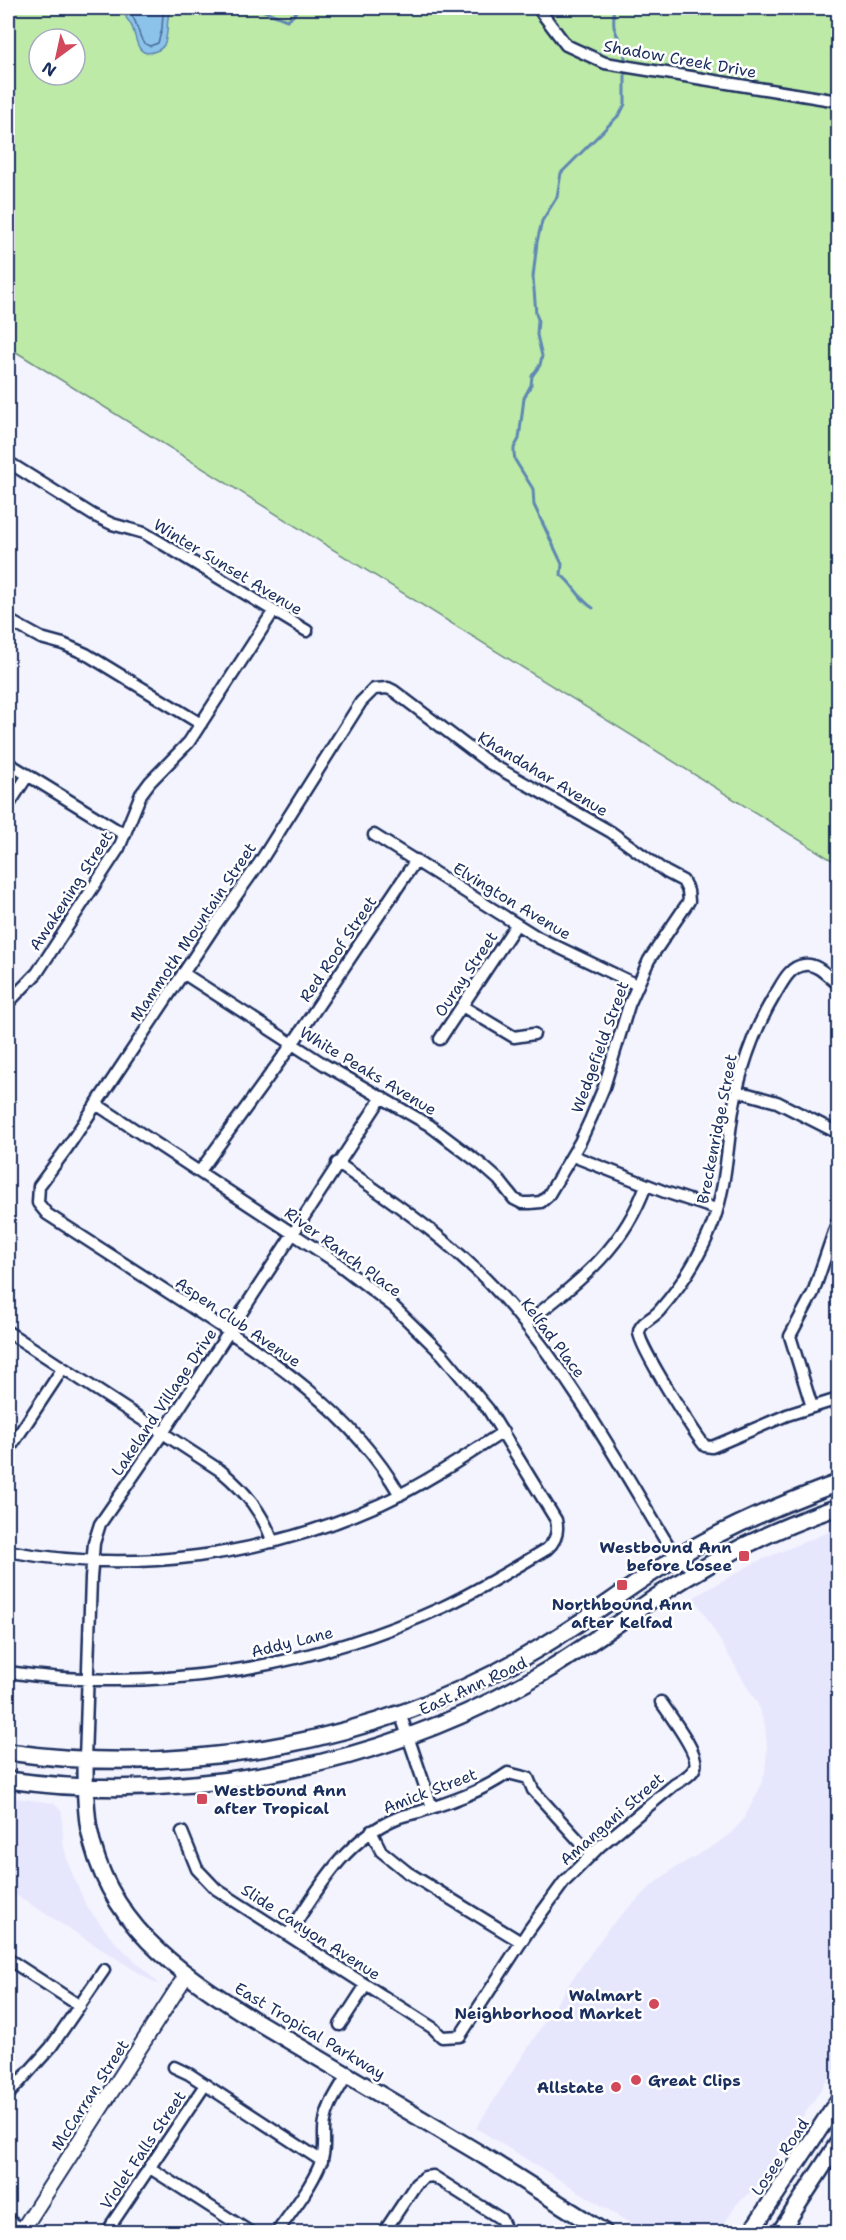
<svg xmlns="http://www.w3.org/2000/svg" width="846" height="2240" font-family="'Shantell Sans',sans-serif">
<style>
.built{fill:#e6e7fd}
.green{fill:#bdeaa7;stroke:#6c8c82;stroke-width:1.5;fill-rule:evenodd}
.water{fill:#8cc3ea;stroke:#5f88b2;stroke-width:1.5}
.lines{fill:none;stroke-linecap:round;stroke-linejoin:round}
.shore{stroke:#486a96;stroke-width:1.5}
.stream{stroke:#5f88b2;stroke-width:3}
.minor-casing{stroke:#1b2f5e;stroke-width:15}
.tertiary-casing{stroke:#1b2f5e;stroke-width:18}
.secondary-casing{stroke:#1b2f5e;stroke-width:20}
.minor{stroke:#fff;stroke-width:10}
.tertiary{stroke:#fff;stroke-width:14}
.secondary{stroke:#fff;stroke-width:15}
.poi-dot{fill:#d1495b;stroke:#fff;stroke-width:2}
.labels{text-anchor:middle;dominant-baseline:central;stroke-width:5;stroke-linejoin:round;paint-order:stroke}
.street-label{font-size:16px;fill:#1b2f5e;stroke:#fff}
.poi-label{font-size:16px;font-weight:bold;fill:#1b2f5e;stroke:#fff;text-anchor:end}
</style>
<rect width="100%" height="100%" fill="#f4f4fe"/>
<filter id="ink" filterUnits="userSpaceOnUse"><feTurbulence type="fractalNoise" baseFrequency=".0167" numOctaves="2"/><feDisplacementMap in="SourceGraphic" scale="12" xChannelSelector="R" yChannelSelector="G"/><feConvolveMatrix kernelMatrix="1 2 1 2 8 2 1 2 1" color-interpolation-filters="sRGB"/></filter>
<g filter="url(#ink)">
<path class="built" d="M 838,1528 L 838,2064 L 756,2187 L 737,2204 L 719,2232 L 644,2232 L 476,2128 L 571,1981 L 608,1929 L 623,1913 L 655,1883 L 673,1869 L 715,1845 L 732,1832 L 743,1820 L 759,1790 L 765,1772 L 767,1749 L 765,1725 L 757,1703 L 694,1597 L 756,1562 Z
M 8,1797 L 54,1803 L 62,1812 L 63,1842 L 68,1863 L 86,1906 L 115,1942 L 156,1981 L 158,1985 L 8,1890 Z"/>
<path class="green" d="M 8,8 L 838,8 L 838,864 L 8,347 ZM 39,39 L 75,39 L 75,75 L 39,75 Z"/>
<path class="water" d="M 128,8 L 182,8 L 169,13 C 166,24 169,34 164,45 C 162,48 159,50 156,51 C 134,60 137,33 131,25 C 130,22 127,20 126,17 Z"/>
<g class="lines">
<path class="shore" d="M 133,8 L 132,16 C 140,26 137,42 150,46 L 158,43 L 162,29 L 163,13 L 167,8"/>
<path class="stream" d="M 257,8 L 287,20 L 293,16 L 298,8
M 612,8 C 615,14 613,20 614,27 C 618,42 626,44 625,63
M 593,608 C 579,600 574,584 561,575 L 562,564 L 534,505 L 533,489 L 515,460 L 514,453 L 514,448 L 519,439 L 524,398 L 531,385 L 532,376 L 540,365 L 542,356 L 537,335 L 538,319 L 536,314 L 533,277 L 537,242 L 542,221 L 557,197 L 561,173 L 620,114 L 625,104 L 625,69"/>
<defs>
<path id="minor" d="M 538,8 L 566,45 L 605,63 L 838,101
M 8,462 L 93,515 L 112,524 L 144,533 L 158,541 L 307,631
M 8,620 L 41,638 L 63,644 L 86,654 L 201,724
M 8,763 L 125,835
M 8,806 L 28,775
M 374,835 L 539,938 L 637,985
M 183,973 L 325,1065 L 429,1125 L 482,1165 L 499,1180 L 514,1199 L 522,1203 L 530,1203 L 541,1202 L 548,1196 L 580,1142 L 591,1118 L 604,1087 L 629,1005 L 649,960 L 689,901 L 688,891 L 683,881 L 666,872 L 611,832 L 489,763 L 394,691 L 388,688 L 374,689 L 361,702 L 260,862 L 214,927 L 67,1148 L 39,1186 L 38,1203 L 47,1214 C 94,1244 141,1275 188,1305 C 268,1357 351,1410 400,1495
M 838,984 C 828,977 818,963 804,965 C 789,967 783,982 776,993 C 750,1036 736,1081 730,1131 C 726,1165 723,1201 709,1233 C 697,1261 680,1287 660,1310 C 654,1318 640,1322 639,1332 C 638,1345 695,1434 705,1446 L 712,1447 L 787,1415 L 838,1399
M 8,1003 L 37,973 L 119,848 L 141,794 L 150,782 L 189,742 L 273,612
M 462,1006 L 514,1037 L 534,1034
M 440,1039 L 516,925
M 737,1091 L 777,1102 L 838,1133
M 573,1156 L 665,1192 L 716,1209
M 337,1163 C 400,1206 464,1250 513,1309 C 577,1385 624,1473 676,1558 L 698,1572
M 200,1171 L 293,1043 L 416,860
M 525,1324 C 577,1283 623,1250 646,1185
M 8,1332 L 221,1471 C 246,1492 262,1512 273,1542
M 812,1407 L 790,1336 L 813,1293 L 838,1220
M 8,1451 L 63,1368
M 8,1551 C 133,1575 265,1556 381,1504 C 424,1484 463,1458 503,1432
M 8,1672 C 155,1694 308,1669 443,1607 C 479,1590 513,1569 547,1549 C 556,1541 559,1532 556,1520 L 488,1409 L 443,1355 L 393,1306 L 333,1260 L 96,1104
M 400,1713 L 432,1807
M 85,1760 L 91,1578 L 94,1543 L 100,1524 L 163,1433 L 382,1097
M 371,1831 L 381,1851 L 407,1872 L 521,1942
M 182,1832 L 197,1869 L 216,1889 L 433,2028 L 442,2037 L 460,2036 L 529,1930 L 564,1882 L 600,1846 L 674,1785 C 682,1780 692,1775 695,1767 C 700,1754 669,1714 661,1702
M 288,1935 C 318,1889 344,1840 397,1818 C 404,1815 412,1814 419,1812 C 450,1802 481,1792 508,1773 L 528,1778 L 533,1790 L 591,1854
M 8,1959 L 80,2006
M 340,2025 L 366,1985
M 174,2067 L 189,2074 L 322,2161
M 8,2095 L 51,2047 L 104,1970
M 150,2168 L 250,2232
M 8,2220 L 23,2230
M 109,2232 L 113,2222 L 205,2085
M 277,2232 C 293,2210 311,2187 321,2162 C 327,2148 322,2135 325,2121 C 328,2104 339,2090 347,2075
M 384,2232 L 416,2184 L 425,2177 L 433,2176 L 501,2219 L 507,2232"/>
<path id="tertiary" d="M 21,2232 L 187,1974"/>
<path id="secondary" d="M 8,1752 C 189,1778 384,1742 541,1647 C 587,1620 628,1587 674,1559 C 726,1527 781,1504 838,1483
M 85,1760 C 85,1783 85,1806 89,1829 C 107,1923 175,1970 251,2018 L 479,2153 L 604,2232
M 8,1780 C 190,1806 394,1764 551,1668 C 587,1646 621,1621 656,1597 C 712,1560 775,1528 838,1507
M 751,2232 L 838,2101
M 780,2232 L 838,2143"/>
</defs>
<use href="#minor" class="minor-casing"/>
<use href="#tertiary" class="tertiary-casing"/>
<use href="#secondary" class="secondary-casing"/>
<use href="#minor" class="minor"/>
<use href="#tertiary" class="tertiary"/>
<use href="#secondary" class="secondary"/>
</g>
</g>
<g class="poi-dot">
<rect x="738" y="1550" width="12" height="12" rx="3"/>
<rect x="616" y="1579" width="12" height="12" rx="3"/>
<rect x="196" y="1793" width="12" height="12" rx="3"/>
<circle cx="654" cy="2004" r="6"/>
<circle cx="636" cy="2080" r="6"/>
<circle cx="616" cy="2087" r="6"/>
</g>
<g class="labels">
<g class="street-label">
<text transform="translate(680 59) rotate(10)">Shadow Creek Drive</text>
<text transform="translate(228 567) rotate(31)">Winter Sunset Avenue</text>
<text transform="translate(543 774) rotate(31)">Khandahar Avenue</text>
<text transform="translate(71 891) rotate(-57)">Awakening Street</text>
<text transform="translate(512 901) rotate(31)">Elvington Avenue</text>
<text transform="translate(193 932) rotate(-56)">Mammoth Mountain Street</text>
<text transform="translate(338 949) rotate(-56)">Red Roof Street</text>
<text transform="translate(466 974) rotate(-56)">Ouray Street</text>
<text transform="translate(600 1047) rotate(-70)">Wedgefield Street</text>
<text transform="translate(368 1071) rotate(31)">White Peaks Avenue</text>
<text transform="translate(717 1129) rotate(-79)">Breckenridge Street</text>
<text transform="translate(343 1252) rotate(36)">River Ranch Place</text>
<text transform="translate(238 1322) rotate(34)">Aspen Club Avenue</text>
<text transform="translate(553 1338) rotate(53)">Kelfad Place</text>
<text transform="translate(164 1402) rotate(-56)">Lakeland Village Drive</text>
<text transform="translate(292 1642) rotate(-14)">Addy Lane</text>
<text transform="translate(473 1686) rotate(-25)">East Ann Road</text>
<text transform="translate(430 1791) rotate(-21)">Amick Street</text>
<text transform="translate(612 1819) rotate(-41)">Amangani Street</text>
<text transform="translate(311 1932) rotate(33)">Slide Canyon Avenue</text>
<text transform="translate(310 2031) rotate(31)">East Tropical Parkway</text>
<text transform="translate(90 2095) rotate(-57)">McCarran Street</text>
<text transform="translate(143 2150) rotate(-56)">Violet Falls Street</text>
<text transform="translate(780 2157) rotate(-56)">Losee Road</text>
</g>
<g class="poi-label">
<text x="732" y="1547">Westbound Ann<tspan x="732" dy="18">before Losee</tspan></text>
<text x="622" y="1604" text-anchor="middle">Northbound Ann<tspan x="622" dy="18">after Kelfad</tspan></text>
<text x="214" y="1790" text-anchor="start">Westbound Ann<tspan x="214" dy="18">after Tropical</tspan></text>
<text x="642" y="1995">Walmart<tspan x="642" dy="18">Neighborhood Market</tspan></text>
<text x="648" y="2080" text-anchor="start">Great Clips</text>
<text x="604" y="2087">Allstate</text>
</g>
</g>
<rect width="846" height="2240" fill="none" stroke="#fff" stroke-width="30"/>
<rect x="15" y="15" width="816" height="2210" fill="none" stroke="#1b2f5e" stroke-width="2" filter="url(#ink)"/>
<g transform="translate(57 57) rotate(213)"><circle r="28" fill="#ffffff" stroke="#a4acbf" stroke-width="1.5"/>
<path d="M0-4.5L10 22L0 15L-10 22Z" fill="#d1495b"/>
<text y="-9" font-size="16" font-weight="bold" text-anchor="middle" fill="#1b2f5e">N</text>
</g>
</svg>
